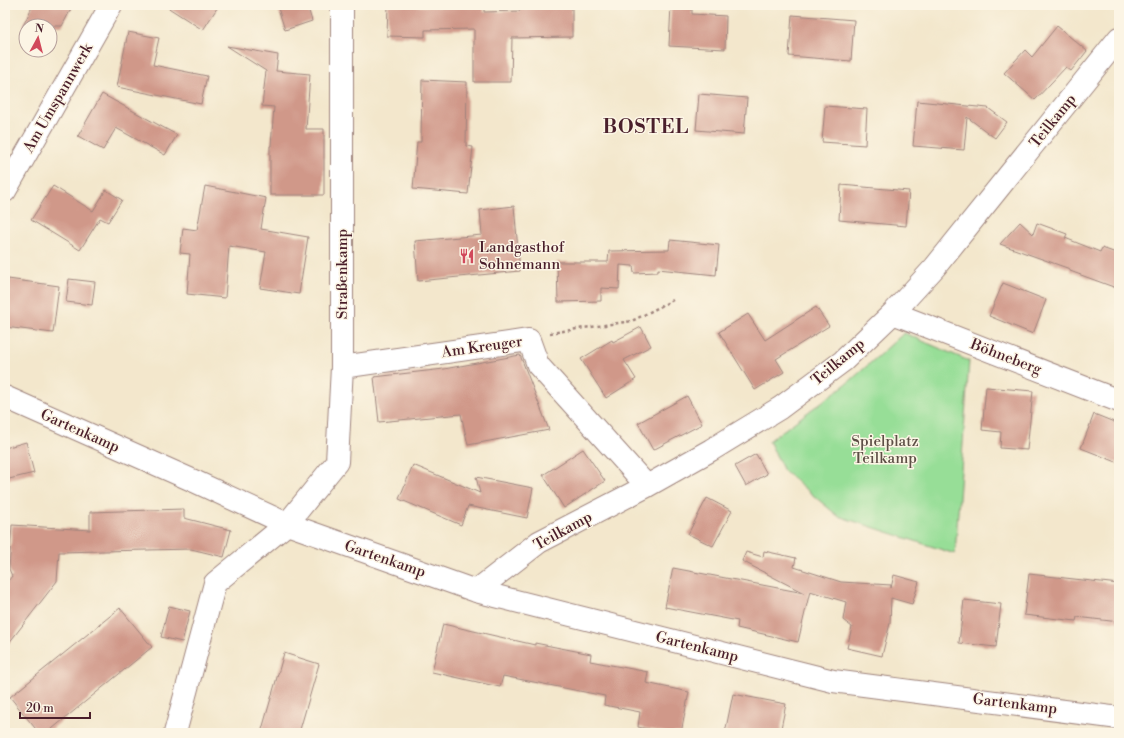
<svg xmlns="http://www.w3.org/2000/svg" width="1124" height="738" font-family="'Libre Bodoni',serif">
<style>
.green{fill:#97de97;stroke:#707e61}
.building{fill:#d09889}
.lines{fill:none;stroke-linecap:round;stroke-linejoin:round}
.minor-casing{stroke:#9e837c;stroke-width:24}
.path{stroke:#9e837c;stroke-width:2.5;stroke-dasharray:3 3;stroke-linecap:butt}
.minor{stroke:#fff;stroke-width:22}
.labels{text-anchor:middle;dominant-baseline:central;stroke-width:3;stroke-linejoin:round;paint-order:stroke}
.street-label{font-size:15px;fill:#4a1f2b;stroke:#fcf5e5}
.poi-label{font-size:15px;fill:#4a1f2b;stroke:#fcf5e5;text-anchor:start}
.park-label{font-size:15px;fill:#5d4f46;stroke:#fcf5e5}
.district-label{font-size:19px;font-weight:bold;letter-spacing:1px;fill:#4a1f2b;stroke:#fcf5e5}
</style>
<rect width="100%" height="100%" fill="#fcf5e5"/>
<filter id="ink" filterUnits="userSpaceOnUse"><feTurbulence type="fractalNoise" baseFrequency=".025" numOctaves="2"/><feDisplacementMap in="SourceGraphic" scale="8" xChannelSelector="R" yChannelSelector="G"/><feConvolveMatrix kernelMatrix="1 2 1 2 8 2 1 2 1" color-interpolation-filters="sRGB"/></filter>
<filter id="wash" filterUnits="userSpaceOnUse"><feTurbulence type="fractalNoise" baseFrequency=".012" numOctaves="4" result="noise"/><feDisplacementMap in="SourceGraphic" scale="16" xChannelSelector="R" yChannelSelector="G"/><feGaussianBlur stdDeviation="0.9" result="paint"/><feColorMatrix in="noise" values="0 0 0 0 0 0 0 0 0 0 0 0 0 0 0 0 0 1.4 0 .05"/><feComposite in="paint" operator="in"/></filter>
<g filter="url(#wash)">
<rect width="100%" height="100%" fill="#f3e7cc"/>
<path class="green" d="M 904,333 L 969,361 L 955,554 L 838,516 L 784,471 L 769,441 L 850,381 Z"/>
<g id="blocks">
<path class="building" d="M 33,5 L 73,5 L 62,26 L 23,26 Z
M 164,5 L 219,5 L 203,30 Z
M 277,5 L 307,5 L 312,21 L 285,30 Z
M 388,5 L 450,7 L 450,5 L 484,5 L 484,12 L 520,11 L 520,5 L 572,5 L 572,37 L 512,38 L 511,82 L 474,82 L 474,29 L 425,30 L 425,37 L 387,36 Z
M 671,5 L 692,5 L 692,14 L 726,16 L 725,49 L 669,46 Z
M 792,15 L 854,20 L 851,61 L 789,56 Z
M 1057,26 L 1087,51 L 1071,71 L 1066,67 L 1035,100 L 1004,73 L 1025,50 L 1032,57 Z
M 128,32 L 159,38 L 153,65 L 207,76 L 201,104 L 117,87 Z
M 227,46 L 278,55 L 276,71 L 310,74 L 306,129 L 324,129 L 324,195 L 270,195 L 270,146 L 271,146 L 274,107 L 262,106 L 266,71 Z
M 422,80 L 467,82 L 466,146 L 473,147 L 468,194 L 413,189 L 417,142 L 421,142 Z
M 102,94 L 177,135 L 165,155 L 116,128 L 103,150 L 78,136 Z
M 699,94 L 747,98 L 744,134 L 696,130 Z
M 917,101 L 988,108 L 1007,122 L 995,138 L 967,117 L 964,150 L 913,146 Z
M 825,106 L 867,109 L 865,145 L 822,142 Z
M 841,185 L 909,191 L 906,226 L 839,220 Z
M 53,186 L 93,211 L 106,190 L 122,200 L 108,222 L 100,218 L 80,250 L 31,220 Z
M 205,186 L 266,198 L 261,229 L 308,237 L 299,294 L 260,288 L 266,252 L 229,246 L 225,298 L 187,294 L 190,254 L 180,253 L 183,228 L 197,230 Z
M 514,206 L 520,271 L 418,281 L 415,241 L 482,235 L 480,210 Z
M 1020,222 L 1033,234 L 1037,223 L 1067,234 L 1065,238 L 1100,252 L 1102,248 L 1119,254 L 1119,289 L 1070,271 L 1070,269 L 1000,244 Z
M 670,240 L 719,245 L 716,275 L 658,269 L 658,272 L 634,273 L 633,266 L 620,265 L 619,289 L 601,288 L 601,301 L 558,302 L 557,262 L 608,262 L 609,251 L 669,250 Z
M 8,279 L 59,286 L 53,333 L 5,327 L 5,303 Z
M 69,279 L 95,282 L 92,305 L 66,302 Z
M 1003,283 L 1046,300 L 1033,334 L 989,316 Z
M 816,307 L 829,326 L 776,359 L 784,372 L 755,390 L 719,332 L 748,314 L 765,340 Z
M 641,327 L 651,346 L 624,360 L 636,379 L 606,398 L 581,359 L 612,340 L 613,342 Z
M 520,355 L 549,430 L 468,445 L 461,414 L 379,422 L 374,377 L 444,369 Z
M 986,387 L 1033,391 L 1027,450 L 1000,448 L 1001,432 L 982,430 Z
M 687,396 L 702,424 L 653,450 L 638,423 Z
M 1094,414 L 1119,424 L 1119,463 L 1081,448 Z
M 26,442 L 34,473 L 5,480 L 5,448 Z
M 583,449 L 605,481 L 564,508 L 543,475 Z
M 756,454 L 767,474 L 746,486 L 735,466 Z
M 413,465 L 480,493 L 476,477 L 533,488 L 527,518 L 468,506 L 461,525 L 399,499 Z
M 707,498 L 732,511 L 713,546 L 688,534 Z
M 184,509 L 184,518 L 231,530 L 224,557 L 191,549 L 59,552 L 57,581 L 5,648 L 5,585 L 12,576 L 9,569 L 12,525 L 90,530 L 90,512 Z
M 764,551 L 796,558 L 794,567 L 841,582 L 891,585 L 891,588 L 894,575 L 919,582 L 912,604 L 891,598 L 890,623 L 882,656 L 847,648 L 852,627 L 843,620 L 846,602 L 810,591 L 798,642 L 737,628 L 738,621 L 665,607 L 673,568 L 804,593 L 742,561 L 746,552 L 763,557 Z
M 1029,574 L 1119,584 L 1119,622 L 1077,617 L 1076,621 L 1024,615 Z
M 964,600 L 1001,604 L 996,647 L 959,643 Z
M 169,606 L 190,611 L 182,642 L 161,637 Z
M 120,608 L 152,647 L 47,733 L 39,733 L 10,697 Z
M 443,624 L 535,645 L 535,643 L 591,654 L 590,661 L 648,672 L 646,683 L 689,692 L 681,733 L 668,733 L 638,727 L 640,712 L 604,705 L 605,696 L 503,676 L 500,687 L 432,672 Z
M 284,653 L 319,664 L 299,733 L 261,733 Z
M 733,694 L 786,704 L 780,733 L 725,733 Z"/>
</g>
</g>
<g filter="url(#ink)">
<use href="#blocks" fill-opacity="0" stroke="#9e837c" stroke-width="1"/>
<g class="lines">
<defs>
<path id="minor" d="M 5,191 L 111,5
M 893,313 L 1119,401
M 342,367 L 529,340 L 538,365 L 647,486
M 5,397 L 194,481 L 287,524 L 476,591 L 833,681 L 1119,718
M 476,591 L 539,542 L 647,486 L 711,450 L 780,408 L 843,361 L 893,313 L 935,267 L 1119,38
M 175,733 L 215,583 L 287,524 L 337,462 L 342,367 L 342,5"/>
</defs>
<use href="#minor" class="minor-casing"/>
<path class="path" d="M 550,333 L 632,321 L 673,300"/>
<use href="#minor" class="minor"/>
</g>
</g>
<defs>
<symbol id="restaurant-bare" viewBox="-9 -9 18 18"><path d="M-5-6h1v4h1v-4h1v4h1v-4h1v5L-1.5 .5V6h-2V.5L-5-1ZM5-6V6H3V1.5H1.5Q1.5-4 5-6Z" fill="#d1495b" stroke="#fcf5e5" stroke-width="2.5" paint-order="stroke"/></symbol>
</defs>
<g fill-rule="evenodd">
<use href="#restaurant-bare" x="456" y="245" width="22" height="22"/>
</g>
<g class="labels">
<g class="street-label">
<text transform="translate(58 98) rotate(-60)">Am Umspannwerk</text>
<text transform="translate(1053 121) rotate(-51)">Teilkamp</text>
<text transform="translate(342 274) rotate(-90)">Straßenkamp</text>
<text transform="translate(482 347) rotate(-8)">Am Kreuger</text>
<text transform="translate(1006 357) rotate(21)">Böhneberg</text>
<text transform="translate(838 362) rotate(-40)">Teilkamp</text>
<text transform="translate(80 431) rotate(24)">Gartenkamp</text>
<text transform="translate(563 531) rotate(-29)">Teilkamp</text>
<text transform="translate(385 559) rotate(19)">Gartenkamp</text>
<text transform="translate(697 647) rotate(14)">Gartenkamp</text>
<text transform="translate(1015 704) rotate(7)">Gartenkamp</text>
</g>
<g class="poi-label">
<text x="479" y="247">Landgasthof<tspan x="479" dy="17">Sohnemann</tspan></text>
</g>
<g class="park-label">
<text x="885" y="441">Spielplatz<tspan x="885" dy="17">Teilkamp</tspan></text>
</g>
<g class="district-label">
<text x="646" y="127">BOSTEL</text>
</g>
</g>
<rect width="1124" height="738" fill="none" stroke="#fcf5e5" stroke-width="20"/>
<g transform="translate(38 38) rotate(7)"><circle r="19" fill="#fcf5e5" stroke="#b59f9b"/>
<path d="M0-3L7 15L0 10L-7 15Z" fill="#d1495b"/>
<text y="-6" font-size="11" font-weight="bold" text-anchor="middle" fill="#4a1f2b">N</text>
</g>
<path d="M20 712v6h70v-6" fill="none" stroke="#4a1f2b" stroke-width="2"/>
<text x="26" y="712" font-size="12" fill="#4a1f2b" stroke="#fcf5e5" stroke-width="3" paint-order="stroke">20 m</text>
</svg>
